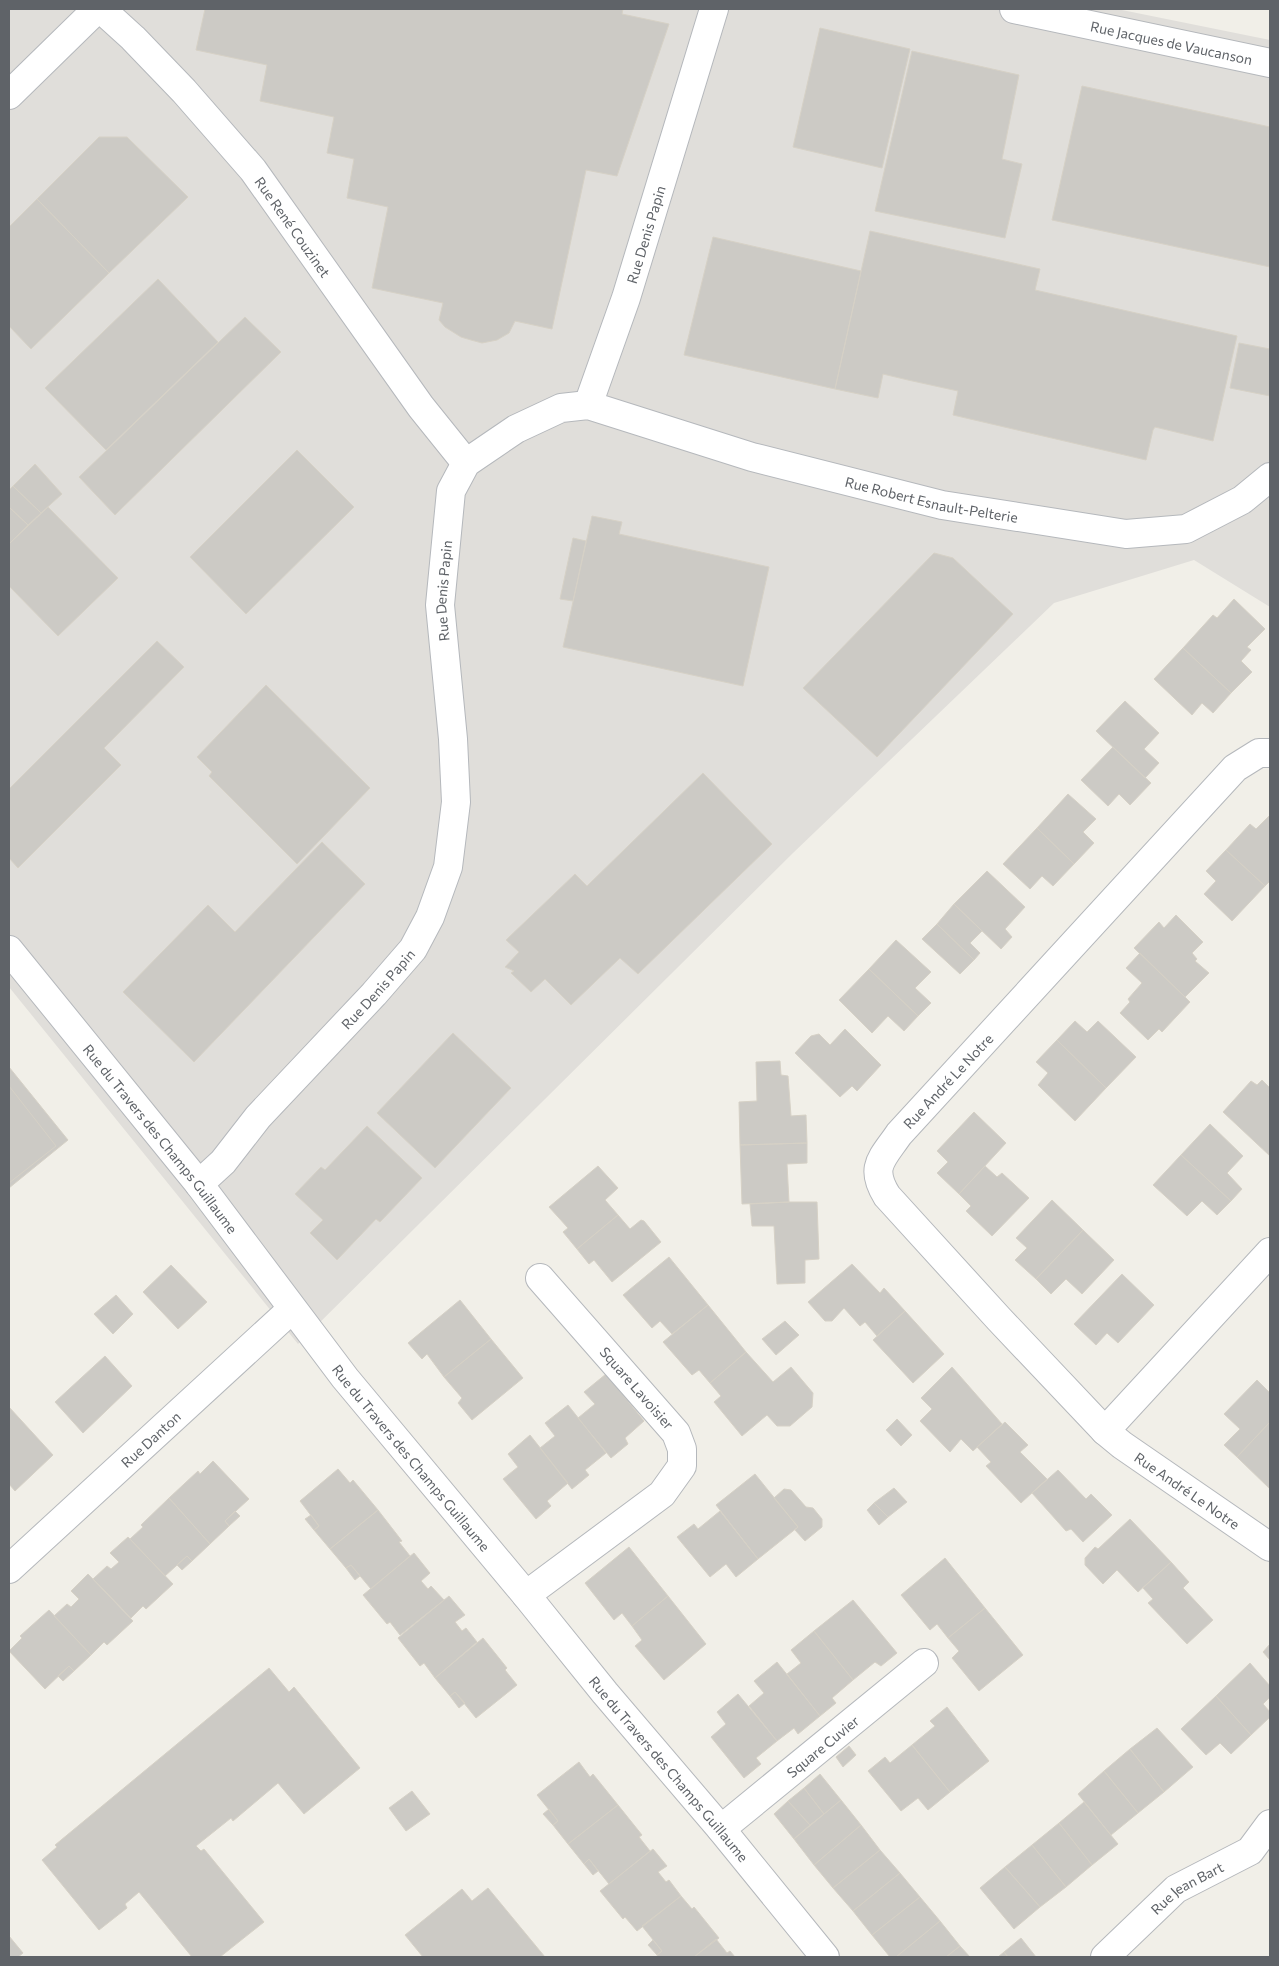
<svg xmlns="http://www.w3.org/2000/svg" width="1279" height="1966" font-family="Commissioner,sans-serif">
<style>
.industrial{fill:#e0deda}
.building{fill:#cccac5;stroke:#d6d1c6}
.lines{fill:none;stroke-linecap:round;stroke-linejoin:round}
.minor-casing{stroke:#b5b8bc;stroke-width:30}
.minor{stroke:#fff;stroke-width:28}
.labels{text-anchor:middle;dominant-baseline:central;stroke-width:4.5;stroke-linejoin:round;paint-order:stroke}
.street-label{font-size:14px;fill:#5f6368;stroke:#fff}
</style>
<rect width="100%" height="100%" fill="#f1efe8"/>
<path class="industrial" d="M 9,9 L 1117,9 L 1270,40 L 1270,607 L 1194,560 L 1054,603 L 793,853 L 298,1344 L 9,987 Z"/>
<path class="building" d="M 205,9 L 623,9 L 622,14 L 669,24 L 617,176 L 586,170 L 552,329 L 515,321 L 509,333 L 497,340 L 482,343 L 471,340 L 461,337 L 445,327 L 439,320 L 443,303 L 372,288 L 388,207 L 347,198 L 354,159 L 327,153 L 334,117 L 260,101 L 267,65 L 196,50 Z
M 820,28 L 910,49 L 882,168 L 793,147 Z
M 912,51 L 1019,75 L 1002,159 L 1022,164 L 1005,238 L 875,211 Z
M 1082,86 L 1270,127 L 1270,267 L 1052,220 Z
M 99,137 L 127,137 L 188,197 L 109,273 L 37,199 Z
M 37,199 L 109,273 L 31,349 L 9,326 L 9,227 Z
M 870,231 L 1040,269 L 1035,290 L 1237,336 L 1213,441 L 1155,427 L 1153,430 L 1146,460 L 953,415 L 958,391 L 908,380 L 883,374 L 878,398 L 835,389 Z
M 713,237 L 861,271 L 835,389 L 684,355 Z
M 158,279 L 218,342 L 106,450 L 45,388 Z
M 245,317 L 281,352 L 115,515 L 79,477 Z
M 1239,343 L 1270,349 L 1270,396 L 1230,388 Z
M 297,450 L 354,507 L 246,614 L 190,557 Z
M 35,464 L 62,494 L 41,513 L 13,486 Z
M 13,486 L 41,513 L 28,525 L 9,507 L 9,490 Z
M 9,507 L 28,525 L 9,544 Z
M 48,507 L 118,578 L 58,636 L 9,586 L 9,544 Z
M 592,516 L 622,522 L 619,534 L 769,567 L 743,686 L 563,647 Z
M 573,538 L 586,541 L 573,601 L 560,599 Z
M 934,553 L 953,558 L 1013,614 L 877,757 L 803,688 Z
M 1234,599 L 1265,629 L 1247,647 L 1251,650 L 1241,661 L 1252,672 L 1231,693 L 1183,648 L 1213,615 L 1217,618 Z
M 157,641 L 184,667 L 104,748 L 121,765 L 18,868 L 9,858 L 9,789 Z
M 1183,648 L 1231,693 L 1213,713 L 1202,703 L 1192,715 L 1154,679 Z
M 266,685 L 370,788 L 297,864 L 209,776 L 212,772 L 197,757 Z
M 1125,701 L 1159,733 L 1144,749 L 1159,763 L 1145,778 L 1096,731 Z
M 1113,747 L 1151,783 L 1130,805 L 1119,794 L 1108,806 L 1081,780 Z
M 703,773 L 772,844 L 638,974 L 620,958 L 571,1005 L 545,979 L 531,992 L 511,973 L 514,971 L 505,967 L 519,952 L 506,940 L 575,874 L 587,886 Z
M 1068,794 L 1096,819 L 1083,832 L 1094,843 L 1074,864 L 1037,828 Z
M 1270,815 L 1270,881 L 1265,886 L 1226,850 L 1250,824 L 1256,829 Z
M 1037,828 L 1074,864 L 1053,886 L 1042,876 L 1030,889 L 1003,864 Z
M 322,842 L 365,884 L 194,1062 L 123,992 L 208,905 L 235,932 Z
M 1226,850 L 1265,886 L 1232,921 L 1204,894 L 1216,881 L 1206,871 Z
M 987,871 L 1025,907 L 1005,929 L 1012,937 L 1001,949 L 954,904 Z
M 954,904 L 982,931 L 970,943 L 980,953 L 974,960 L 937,924 Z
M 1176,915 L 1203,942 L 1192,953 L 1197,959 L 1195,961 L 1209,973 L 1185,997 L 1134,948 L 1159,922 L 1164,928 Z
M 937,924 L 974,960 L 960,974 L 922,939 Z
M 896,940 L 931,972 L 915,988 L 931,1003 L 918,1016 L 869,969 Z
M 1140,953 L 1190,1002 L 1162,1032 L 1159,1029 L 1148,1040 L 1120,1013 L 1130,1002 L 1128,999 L 1142,983 L 1126,968 Z
M 869,969 L 918,1016 L 904,1031 L 888,1016 L 872,1033 L 839,1000 Z
M 1075,1021 L 1087,1032 L 1098,1021 L 1136,1057 L 1106,1088 L 1057,1040 Z
M 845,1029 L 881,1065 L 857,1091 L 852,1086 L 840,1097 L 795,1053 L 811,1036 L 819,1034 L 830,1045 Z
M 453,1033 L 511,1088 L 435,1168 L 377,1113 Z
M 1057,1040 L 1106,1088 L 1075,1121 L 1038,1085 L 1048,1073 L 1036,1062 Z
M 780,1061 L 781,1075 L 788,1076 L 791,1116 L 806,1115 L 807,1143 L 740,1145 L 739,1102 L 757,1101 L 756,1062 Z
M 9,1067 L 68,1140 L 9,1188 Z
M 1262,1080 L 1270,1088 L 1270,1156 L 1223,1112 L 1251,1081 L 1257,1085 Z
M 9,1086 L 56,1146 L 9,1183 Z
M 974,1112 L 1006,1143 L 959,1194 L 937,1173 L 948,1162 L 937,1151 Z
M 1210,1124 L 1243,1156 L 1227,1173 L 1242,1189 L 1231,1201 L 1181,1155 Z
M 367,1126 L 422,1178 L 380,1222 L 376,1219 L 337,1260 L 310,1233 L 323,1220 L 295,1194 L 321,1167 L 325,1170 Z
M 807,1143 L 807,1163 L 787,1164 L 789,1202 L 742,1204 L 740,1145 Z
M 1181,1155 L 1231,1201 L 1217,1215 L 1202,1201 L 1187,1216 L 1153,1185 Z
M 598,1166 L 618,1188 L 605,1200 L 618,1215 L 577,1249 L 563,1232 L 568,1228 L 549,1207 Z
M 985,1166 L 997,1177 L 1002,1173 L 1029,1198 L 992,1236 L 966,1211 L 971,1206 L 959,1194 Z
M 1052,1200 L 1083,1230 L 1036,1279 L 1015,1260 L 1027,1248 L 1016,1238 Z
M 789,1202 L 817,1202 L 819,1259 L 805,1260 L 805,1283 L 777,1284 L 774,1226 L 752,1226 L 750,1204 Z
M 618,1215 L 630,1229 L 641,1220 L 644,1221 L 661,1242 L 612,1282 L 594,1260 L 589,1264 L 577,1249 Z
M 1083,1230 L 1114,1260 L 1082,1294 L 1066,1279 L 1051,1294 L 1036,1279 Z
M 669,1257 L 708,1305 L 672,1334 L 660,1321 L 652,1328 L 623,1295 Z
M 852,1264 L 880,1293 L 884,1288 L 905,1311 L 877,1336 L 865,1322 L 860,1326 L 844,1308 L 832,1321 L 825,1321 L 808,1302 Z
M 171,1265 L 207,1302 L 178,1329 L 143,1292 Z
M 1122,1274 L 1154,1305 L 1118,1343 L 1107,1333 L 1096,1345 L 1074,1324 Z
M 116,1295 L 133,1314 L 113,1334 L 94,1314 Z
M 460,1300 L 491,1339 L 444,1377 L 427,1354 L 422,1359 L 408,1343 Z
M 708,1305 L 746,1352 L 710,1383 L 699,1370 L 692,1375 L 663,1342 Z
M 905,1311 L 944,1354 L 913,1383 L 873,1340 Z
M 785,1321 L 799,1335 L 776,1355 L 762,1339 Z
M 491,1339 L 523,1378 L 472,1420 L 458,1403 L 462,1398 L 444,1377 Z
M 746,1352 L 773,1382 L 791,1367 L 813,1393 L 812,1407 L 790,1426 L 777,1426 L 767,1415 L 742,1436 L 714,1402 L 721,1396 L 710,1383 Z
M 105,1356 L 132,1386 L 83,1433 L 55,1402 Z
M 952,1367 L 1002,1424 L 973,1451 L 961,1439 L 950,1452 L 920,1421 L 932,1409 L 921,1398 Z
M 606,1374 L 644,1421 L 625,1438 L 628,1444 L 611,1458 L 578,1418 L 595,1404 L 584,1392 Z
M 1257,1380 L 1270,1393 L 1270,1422 L 1237,1457 L 1224,1445 L 1240,1429 L 1224,1414 Z
M 568,1405 L 606,1453 L 585,1470 L 589,1475 L 572,1489 L 540,1448 L 555,1436 L 545,1423 Z
M 9,1407 L 53,1455 L 15,1491 L 9,1484 Z
M 897,1419 L 912,1435 L 901,1446 L 886,1430 Z
M 1005,1422 L 1028,1445 L 1020,1452 L 1047,1479 L 1021,1503 L 986,1466 L 991,1462 L 977,1447 Z
M 1270,1422 L 1270,1489 L 1237,1457 Z
M 530,1435 L 568,1483 L 547,1501 L 551,1506 L 536,1519 L 503,1479 L 518,1467 L 508,1454 Z
M 213,1461 L 249,1499 L 225,1521 L 229,1526 L 210,1544 L 169,1498 L 198,1471 L 200,1474 Z
M 338,1469 L 350,1483 L 353,1480 L 378,1510 L 330,1549 L 314,1530 L 319,1526 L 300,1501 Z
M 1058,1470 L 1086,1499 L 1091,1494 L 1112,1515 L 1083,1542 L 1071,1529 L 1066,1531 L 1032,1493 Z
M 755,1474 L 798,1527 L 758,1559 L 716,1505 Z
M 894,1488 L 907,1502 L 888,1517 L 874,1503 Z
M 784,1489 L 791,1490 L 806,1507 L 813,1508 L 822,1519 L 822,1527 L 805,1541 L 795,1530 L 798,1527 L 774,1498 Z
M 169,1498 L 210,1544 L 192,1561 L 187,1556 L 165,1576 L 130,1539 L 143,1527 L 141,1525 Z
M 874,1503 L 888,1517 L 879,1525 L 867,1510 Z
M 378,1510 L 402,1541 L 399,1542 L 410,1556 L 371,1589 L 351,1565 L 346,1568 L 330,1549 Z
M 235,1511 L 240,1516 L 229,1526 L 225,1521 Z
M 720,1511 L 758,1559 L 736,1577 L 726,1564 L 710,1577 L 677,1537 L 694,1524 L 698,1529 Z
M 311,1515 L 319,1526 L 314,1530 L 305,1519 Z
M 1130,1519 L 1171,1562 L 1138,1592 L 1117,1570 L 1103,1584 L 1085,1565 L 1085,1558 L 1095,1547 L 1098,1549 Z
M 128,1537 L 173,1584 L 146,1609 L 143,1606 L 131,1618 L 93,1579 L 107,1566 L 111,1569 L 119,1562 L 110,1553 Z
M 629,1547 L 668,1596 L 632,1626 L 622,1613 L 614,1620 L 585,1583 Z
M 414,1553 L 430,1573 L 421,1581 L 428,1589 L 431,1586 L 444,1600 L 400,1635 L 390,1622 L 387,1624 L 363,1595 Z
M 187,1556 L 192,1561 L 182,1570 L 177,1565 Z
M 945,1558 L 985,1608 L 948,1638 L 937,1624 L 930,1630 L 901,1595 Z
M 1171,1562 L 1189,1582 L 1183,1588 L 1213,1620 L 1187,1644 L 1148,1603 L 1153,1599 L 1143,1588 Z
M 351,1565 L 360,1576 L 355,1580 L 346,1568 Z
M 88,1574 L 133,1621 L 107,1645 L 104,1642 L 91,1655 L 54,1616 L 67,1604 L 71,1607 L 79,1599 L 71,1591 Z
M 449,1596 L 465,1615 L 455,1622 L 462,1631 L 466,1628 L 477,1642 L 435,1678 L 424,1663 L 420,1666 L 398,1638 Z
M 668,1596 L 706,1644 L 664,1680 L 635,1646 L 642,1640 L 632,1626 Z
M 853,1600 L 897,1653 L 881,1666 L 875,1662 L 853,1680 L 814,1631 Z
M 985,1608 L 1023,1655 L 979,1691 L 952,1658 L 959,1651 L 948,1638 Z
M 49,1610 L 91,1655 L 74,1671 L 69,1666 L 45,1689 L 9,1651 L 22,1638 L 20,1636 Z
M 814,1631 L 853,1680 L 832,1698 L 836,1703 L 820,1716 L 787,1674 L 801,1663 L 791,1650 Z
M 483,1638 L 507,1668 L 505,1670 L 517,1685 L 476,1718 L 455,1692 L 450,1696 L 435,1678 Z
M 1270,1644 L 1270,1660 L 1263,1652 Z
M 777,1662 L 820,1716 L 798,1734 L 794,1728 L 777,1741 L 749,1706 L 764,1693 L 754,1681 Z
M 1250,1663 L 1270,1686 L 1270,1697 L 1263,1704 L 1270,1712 L 1270,1717 L 1251,1735 L 1216,1696 Z
M 69,1666 L 74,1671 L 63,1681 L 58,1676 Z
M 269,1668 L 289,1692 L 294,1687 L 360,1768 L 304,1814 L 278,1783 L 233,1821 L 231,1818 L 196,1846 L 201,1851 L 204,1849 L 264,1922 L 220,1957 L 192,1957 L 139,1892 L 125,1904 L 127,1908 L 99,1930 L 42,1860 L 57,1847 L 55,1845 Z
M 455,1692 L 465,1703 L 459,1708 L 450,1696 Z
M 738,1694 L 777,1741 L 756,1758 L 761,1764 L 744,1778 L 711,1737 L 726,1724 L 717,1712 Z
M 1216,1696 L 1251,1735 L 1231,1754 L 1220,1743 L 1206,1755 L 1181,1729 Z
M 947,1707 L 989,1761 L 950,1792 L 912,1745 L 935,1726 L 930,1721 Z
M 1157,1728 L 1193,1767 L 1164,1792 L 1130,1749 Z
M 912,1745 L 950,1792 L 928,1810 L 918,1798 L 901,1811 L 868,1771 L 885,1757 L 890,1763 Z
M 849,1746 L 856,1755 L 843,1767 L 836,1757 Z
M 1130,1749 L 1164,1792 L 1138,1813 L 1104,1771 Z
M 579,1762 L 590,1777 L 593,1774 L 618,1805 L 568,1844 L 553,1825 L 558,1821 L 537,1795 Z
M 1104,1771 L 1138,1813 L 1111,1835 L 1078,1794 Z
M 820,1774 L 841,1800 L 824,1814 L 804,1788 Z
M 804,1788 L 824,1814 L 810,1825 L 788,1801 Z
M 412,1791 L 430,1814 L 406,1831 L 389,1808 Z
M 841,1800 L 861,1825 L 814,1865 L 794,1839 Z
M 788,1801 L 810,1825 L 794,1839 L 774,1814 Z
M 1084,1802 L 1118,1844 L 1092,1865 L 1059,1823 Z
M 618,1805 L 642,1835 L 639,1837 L 650,1851 L 609,1884 L 589,1859 L 584,1864 L 568,1844 Z
M 549,1809 L 558,1821 L 553,1825 L 543,1814 Z
M 1059,1823 L 1092,1865 L 1066,1887 L 1032,1845 Z
M 861,1825 L 880,1850 L 833,1888 L 814,1865 Z
M 1032,1845 L 1066,1887 L 1040,1907 L 1005,1867 Z
M 653,1849 L 667,1866 L 658,1872 L 666,1882 L 669,1880 L 681,1896 L 637,1931 L 625,1917 L 623,1919 L 600,1891 Z
M 880,1850 L 900,1873 L 853,1911 L 833,1888 Z
M 589,1859 L 598,1871 L 593,1875 L 584,1864 Z
M 1005,1867 L 1040,1907 L 1014,1929 L 980,1888 Z
M 900,1873 L 920,1897 L 872,1935 L 853,1911 Z
M 488,1888 L 545,1957 L 423,1957 L 405,1935 L 462,1889 L 472,1901 Z
M 681,1896 L 692,1909 L 694,1907 L 719,1938 L 694,1957 L 658,1957 L 657,1955 L 662,1951 L 642,1926 Z
M 920,1897 L 940,1921 L 896,1957 L 890,1957 L 872,1935 Z
M 940,1921 L 960,1946 L 946,1957 L 896,1957 Z
M 9,1936 L 23,1953 L 18,1957 L 9,1957 Z
M 1021,1938 L 1036,1957 L 1008,1957 L 1004,1952 Z
M 716,1939 L 727,1953 L 730,1951 L 735,1957 L 694,1957 Z
M 653,1940 L 662,1951 L 657,1955 L 648,1945 Z
M 960,1946 L 970,1957 L 946,1957 Z
M 1004,1952 L 1008,1957 L 998,1957 Z"/>
<g class="lines">
<defs>
<g id="minor">
<path id="s1" d="M 101,9 L 133,38 L 184,91 L 253,170 L 421,407 L 466,463"/>
<path id="s2" d="M 1014,9 L 1270,63"/>
<path d="M 9,95 L 97,9"/>
<path id="s3" d="M 588,405 L 626,298 L 714,9"/>
<path id="s4" d="M 1270,753 L 1259,753 L 1235,768 L 899,1134 C 882,1159 869,1167 887,1196 L 999,1319 L 1105,1431 L 1122,1445 L 1270,1547"/>
<path id="s5" d="M 9,950 L 199,1184 L 345,1378 L 526,1595 L 605,1693 L 721,1829 L 825,1957"/>
<path id="s6" d="M 199,1184 L 223,1162 L 258,1117 L 374,994 L 413,949 L 430,917 L 448,867 L 456,802 L 453,739 L 440,605 L 451,491 L 466,463 L 516,429 L 561,408 L 588,405 L 752,457 L 942,505 L 1126,534 L 1186,529 L 1242,500 L 1270,477"/>
<path d="M 1105,1431 L 1270,1252"/>
<path id="s7" d="M 9,1569 L 292,1309"/>
<path d="M 526,1595 L 662,1494 L 682,1466 L 682,1449 L 676,1433 L 540,1278"/>
<path id="s8" d="M 721,1829 L 924,1663"/>
<path id="s9" d="M 1105,1957 L 1176,1889 L 1250,1851 L 1270,1824"/>
</g>
</defs>
<use href="#minor" class="minor-casing"/>
<use href="#minor" class="minor"/>
</g>
<g class="labels">
<g class="street-label">
<text stroke="none"><textPath href="#s2" startOffset="161">Rue Jacques de Vaucanson</textPath></text>
<text stroke="none"><textPath href="#s1" startOffset="291">Rue René Couzinet</textPath></text>
<text stroke="none"><textPath href="#s3" startOffset="180">Rue Denis Papin</textPath></text>
<text stroke="none"><textPath href="#s6" startOffset="1311">Rue Robert Esnault-Pelterie</textPath></text>
<text stroke="none"><textPath href="#s6" startOffset="685">Rue Denis Papin</textPath></text>
<text stroke="none"><textPath href="#s6" startOffset="265">Rue Denis Papin</textPath></text>
<text transform="translate(948 1081) rotate(-47)">Rue André Le Notre</text>
<text stroke="none"><textPath href="#s5" startOffset="242">Rue du Travers des Champs Guillaume</textPath></text>
<text transform="translate(637 1388) rotate(49)">Square Lavoisier</text>
<text stroke="none"><textPath href="#s7" startOffset="192">Rue Danton</textPath></text>
<text stroke="none"><textPath href="#s5" startOffset="648">Rue du Travers des Champs Guillaume</textPath></text>
<text stroke="none"><textPath href="#s4" startOffset="1028">Rue André Le Notre</textPath></text>
<text stroke="none"><textPath href="#s8" startOffset="131">Square Cuvier</textPath></text>
<text stroke="none"><textPath href="#s5" startOffset="1052">Rue du Travers des Champs Guillaume</textPath></text>
<text stroke="none"><textPath href="#s9" startOffset="108">Rue Jean Bart</textPath></text>
</g>
</g>
<rect width="1279" height="1966" fill="none" stroke="#5f6368" stroke-width="20"/>
</svg>
